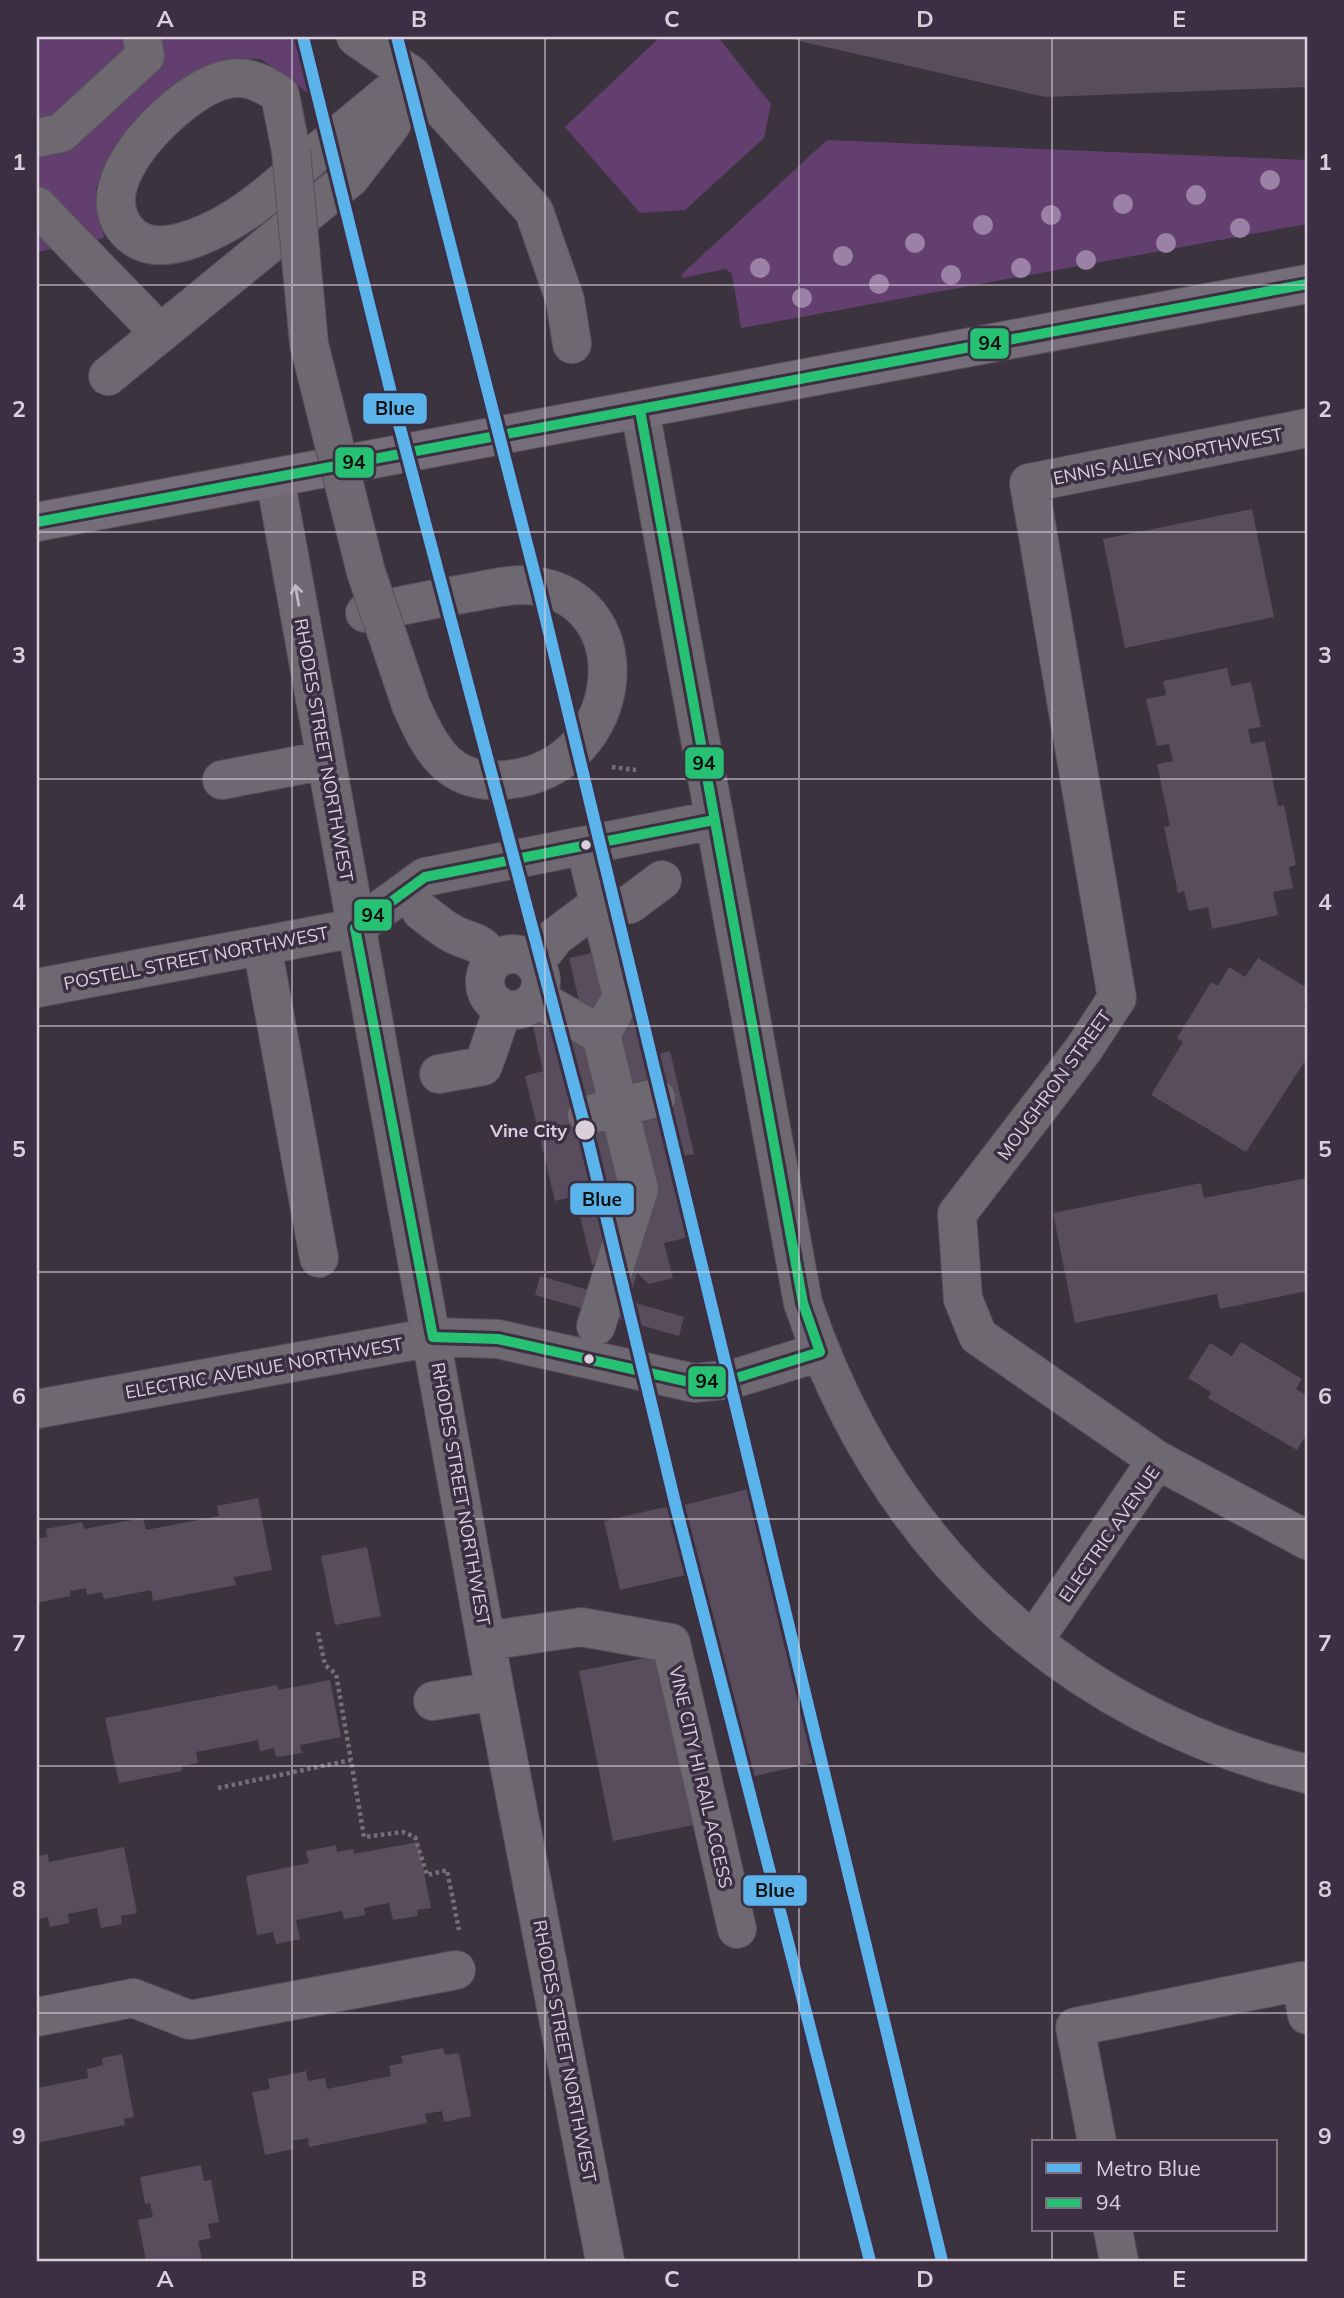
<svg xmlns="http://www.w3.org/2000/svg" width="1344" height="2298" font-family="Mulish,sans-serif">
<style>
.green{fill:#633f70}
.building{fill:#584c5d}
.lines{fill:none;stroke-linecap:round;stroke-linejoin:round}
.minor-casing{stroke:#565059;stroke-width:40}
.major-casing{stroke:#565059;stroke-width:40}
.path{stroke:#757078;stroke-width:4.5;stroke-dasharray:3.5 3.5;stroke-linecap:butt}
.minor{stroke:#6e6871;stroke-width:38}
.major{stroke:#766d7a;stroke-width:38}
.minor-bridge-casing{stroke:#565059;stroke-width:40;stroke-linecap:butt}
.minor-bridge{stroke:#6e6871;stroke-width:38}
.bus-1-casing{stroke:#3d2f43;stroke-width:16}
.bus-1{stroke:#26c172;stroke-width:10}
.metro-1-casing{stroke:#3d2f43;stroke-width:18}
.metro-1{stroke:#5ab3ea;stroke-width:12}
.tree{fill:#9b81a5}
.oneway{stroke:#beb6c1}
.grid{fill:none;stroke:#d9d0dc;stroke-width:2;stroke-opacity:0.55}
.bus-dot{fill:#d9d0dc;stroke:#3d2f43;stroke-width:2.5}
.labels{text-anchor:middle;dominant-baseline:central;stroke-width:7;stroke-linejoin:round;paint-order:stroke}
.street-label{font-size:18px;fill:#d9d0dc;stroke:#3d2f43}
.stop-label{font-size:18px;font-weight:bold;fill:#d9d0dc;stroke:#3d2f43;text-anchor:end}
.line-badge{stroke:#3d2f43;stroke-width:2.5}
.pale-badge-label{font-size:19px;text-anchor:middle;font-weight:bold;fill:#111}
.neatline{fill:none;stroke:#d9d0dc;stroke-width:2.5}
.grid-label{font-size:23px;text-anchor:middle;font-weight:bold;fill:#d9d0dc}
</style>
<rect width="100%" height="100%" fill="#3b343f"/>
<path class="green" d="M 37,37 L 306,37 L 316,99 L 261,59 L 229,59 L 182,83 L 125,134 L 96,188 L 104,238 L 37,252 Z
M 660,37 L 718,37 L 771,104 L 764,138 L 685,210 L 640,213 L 565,127 Z
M 827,140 L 1307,160 L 1307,224 L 741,328 L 732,274 L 726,269 L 682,278 L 682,274 Z"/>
<path class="building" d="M 782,37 L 1307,37 L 1307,87 L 1045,97 Z
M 1252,509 L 1274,617 L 1125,648 L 1103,539 Z
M 1227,668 L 1231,686 L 1251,682 L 1261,727 L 1248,729 L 1251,744 L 1265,741 L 1278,806 L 1284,805 L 1296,865 L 1289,867 L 1293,888 L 1273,892 L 1278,915 L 1212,929 L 1208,907 L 1189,911 L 1184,891 L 1178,893 L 1164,827 L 1170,826 L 1157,764 L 1173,761 L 1169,744 L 1157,746 L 1146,699 L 1166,695 L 1163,681 Z
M 596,952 L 634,988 L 642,986 L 658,1054 L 670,1051 L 694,1154 L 684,1156 L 702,1234 L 664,1243 L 673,1278 L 649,1284 L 637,1273 L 629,1301 L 684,1317 L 679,1336 L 535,1295 L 540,1276 L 592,1291 L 600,1263 L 592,1265 L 575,1196 L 555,1201 L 525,1076 L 543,1071 L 530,1013 L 579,1001 L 569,958 Z
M 1258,958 L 1307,988 L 1304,1008 L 1307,1010 L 1307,1058 L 1246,1152 L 1151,1095 L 1183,1042 L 1177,1038 L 1211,982 L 1218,986 L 1229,967 L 1245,977 Z
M 1307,1178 L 1307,1291 L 1220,1309 L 1217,1294 L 1075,1323 L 1053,1213 L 1201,1183 L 1204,1198 Z
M 1241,1342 L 1302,1379 L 1296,1389 L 1307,1396 L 1307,1433 L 1297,1450 L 1208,1398 L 1211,1392 L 1188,1378 L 1210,1343 L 1232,1356 Z
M 752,1488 L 813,1763 L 751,1777 L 684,1505 Z
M 258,1498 L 272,1570 L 234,1577 L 236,1585 L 153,1601 L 151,1590 L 104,1599 L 102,1592 L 87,1595 L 86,1588 L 70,1591 L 70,1596 L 37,1603 L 37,1539 L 47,1537 L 46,1529 L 82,1522 L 84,1529 L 143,1518 L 146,1530 L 219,1516 L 217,1506 Z
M 670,1506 L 686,1575 L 620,1590 L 604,1521 Z
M 367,1547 L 381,1616 L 335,1625 L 321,1556 Z
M 660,1655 L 694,1825 L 613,1841 L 579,1671 Z
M 330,1680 L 341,1737 L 300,1745 L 302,1753 L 276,1757 L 274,1748 L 260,1751 L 258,1740 L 196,1752 L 198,1763 L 181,1766 L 182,1771 L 119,1783 L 105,1718 L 277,1685 L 278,1690 Z
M 418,1842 L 431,1908 L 417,1910 L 418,1916 L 393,1920 L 389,1903 L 364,1908 L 365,1915 L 344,1919 L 342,1911 L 296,1920 L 300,1939 L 276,1944 L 273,1932 L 257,1935 L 246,1876 L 309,1863 L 306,1851 L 336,1845 L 337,1852 L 353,1849 L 354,1854 Z
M 124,1847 L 137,1913 L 121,1916 L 122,1924 L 101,1928 L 97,1908 L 68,1914 L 69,1923 L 50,1927 L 48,1917 L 37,1919 L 37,1856 L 48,1854 L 49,1862 Z
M 443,2048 L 445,2055 L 459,2053 L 471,2116 L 444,2122 L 442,2111 L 425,2114 L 427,2123 L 309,2147 L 308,2138 L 292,2141 L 294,2149 L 265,2155 L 252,2092 L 270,2089 L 268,2079 L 306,2071 L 308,2081 L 325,2078 L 327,2089 L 391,2076 L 389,2066 L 403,2063 L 401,2056 Z
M 122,2054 L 134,2117 L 124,2119 L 125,2125 L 37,2143 L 37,2088 L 88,2078 L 87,2069 L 103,2065 L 102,2058 Z
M 201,2165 L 204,2181 L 211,2180 L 219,2222 L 208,2224 L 211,2238 L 198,2241 L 202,2261 L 146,2261 L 138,2220 L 153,2217 L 150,2203 L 145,2204 L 140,2177 Z"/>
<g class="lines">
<defs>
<path id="minor" d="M 356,37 L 411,75 L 534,211 L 565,300 L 572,344
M 37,138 L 61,133 L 145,56 L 142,37
M 291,151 L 280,95 C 249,72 226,73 193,95 C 157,119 84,192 131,235 C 148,250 172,246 192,239 C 239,223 276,188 313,156 C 346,129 378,102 411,75
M 37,206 L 160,333
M 108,376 L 350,178 L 391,125 L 409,80
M 640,410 L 803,1303 C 884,1544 1060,1712 1307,1774
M 1307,428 L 1029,483 L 1117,998 L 1083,1050 L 957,1214 L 963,1299 L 978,1336 L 1157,1460 L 1307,1540
M 275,478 L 495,1691 L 605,2261
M 365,613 C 401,606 438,598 474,592 C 489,589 506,585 522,585 C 645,588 632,769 505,780 C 449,785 431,750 411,705
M 222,780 L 326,760
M 590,866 L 622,996 L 601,1035 L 639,1189 L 596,1326
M 614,907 L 630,904 L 662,880
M 421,911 C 431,919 442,928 453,934 C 474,945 480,938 493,962
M 262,946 L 319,1258
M485 982a28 28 0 1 1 56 0a28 28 0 1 1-56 0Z
M 534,964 L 555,937 L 587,913
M 37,988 L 355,928 L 425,877 L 714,820
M 536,998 L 601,1035
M 439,1074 L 483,1066 L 503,1009
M 587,1115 L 656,1098
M 37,1409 L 433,1337 L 498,1339 L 694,1383 L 733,1379 L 820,1352
M 1034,1640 L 1157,1460
M 486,1641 L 581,1627 L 671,1643 L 737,1929
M 433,1701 L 495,1691
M 37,2017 L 133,1998 L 190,2020 L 456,1970
M 1097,2142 L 1075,2027 L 1301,1981 L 1307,2015
M 1113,2230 L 1119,2261"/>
<path id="major" d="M 37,522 L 1307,284"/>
</defs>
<use href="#minor" class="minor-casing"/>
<use href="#major" class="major-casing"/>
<path class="path" d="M 612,767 L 636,770
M 318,1632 L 325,1665 L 336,1674 L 351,1760
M 218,1788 L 351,1760 L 364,1837 L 403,1832 L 415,1837 L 427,1875 L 447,1870 L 459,1930"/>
<use href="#minor" class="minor"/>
<use href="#major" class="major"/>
<defs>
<path id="minor-bridge" d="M 291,151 L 309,344 L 366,572 L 411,705"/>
</defs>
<use href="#minor-bridge" class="minor-bridge-casing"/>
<use href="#minor-bridge" class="minor-bridge"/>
<defs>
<path id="bus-1" d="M 640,410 L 803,1303 L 820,1352 L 733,1379 L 694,1383 L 498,1339 L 433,1337 L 355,928 L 425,877 L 714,820
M 37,522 L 1307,284"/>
</defs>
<use href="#bus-1" class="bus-1-casing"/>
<use href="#bus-1" class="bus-1"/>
<defs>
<path id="metro-1" d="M 303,37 L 395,409 L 582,1116 L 676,1507 L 870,2261
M 397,37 L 539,591 L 942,2261"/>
</defs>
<use href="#metro-1" class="metro-1-casing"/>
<use href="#metro-1" class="metro-1"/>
</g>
<g class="tree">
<circle cx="1270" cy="180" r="10"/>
<circle cx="1196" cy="195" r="10"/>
<circle cx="1123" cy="204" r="10"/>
<circle cx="1051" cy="215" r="10"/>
<circle cx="983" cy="225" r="10"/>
<circle cx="1240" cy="228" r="10"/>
<circle cx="915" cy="243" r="10"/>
<circle cx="1166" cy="243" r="10"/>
<circle cx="843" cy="256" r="10"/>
<circle cx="1086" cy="260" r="10"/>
<circle cx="760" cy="268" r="10"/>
<circle cx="1021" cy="268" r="10"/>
<circle cx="951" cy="275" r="10"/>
<circle cx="879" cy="284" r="10"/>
<circle cx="802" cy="298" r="10"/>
</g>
<defs><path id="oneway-shaft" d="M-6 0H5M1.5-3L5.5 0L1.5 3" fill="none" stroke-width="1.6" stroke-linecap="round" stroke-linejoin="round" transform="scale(1.75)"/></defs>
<use class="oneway" href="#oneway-shaft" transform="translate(297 595) rotate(-100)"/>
<path class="grid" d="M 292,37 L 292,2261M 545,37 L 545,2261M 799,37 L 799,2261M 1052,37 L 1052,2142M 37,285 L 1307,285M 37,532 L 1307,532M 37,779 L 1307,779M 37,1026 L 1307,1026M 37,1272 L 1307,1272M 37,1519 L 1307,1519M 37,1766 L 1307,1766M 37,2013 L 1307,2013M 1052,2230 L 1052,2261"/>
<g class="bus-dot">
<circle cx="586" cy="845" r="6"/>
<circle cx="585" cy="1130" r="11"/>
<circle cx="589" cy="1359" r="6"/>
</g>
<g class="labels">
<g class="street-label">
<text transform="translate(1168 456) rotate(-11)">ENNIS ALLEY NORTHWEST</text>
<text transform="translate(324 750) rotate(80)">RHODES STREET NORTHWEST</text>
<text transform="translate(196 958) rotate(-11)">POSTELL STREET NORTHWEST</text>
<text transform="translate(1054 1085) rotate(-54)">MOUGHRON STREET</text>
<text transform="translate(264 1368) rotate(-10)">ELECTRIC AVENUE NORTHWEST</text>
<text transform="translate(461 1494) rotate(80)">RHODES STREET NORTHWEST</text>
<text transform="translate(1109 1534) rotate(-55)">ELECTRIC AVENUE</text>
<text transform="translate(701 1777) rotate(77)">VINE CITY HI RAIL ACCESS</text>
<text transform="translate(565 2051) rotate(79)">RHODES STREET NORTHWEST</text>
</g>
<g class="stop-label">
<text x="567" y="1130">Vine City</text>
</g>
</g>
<g class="line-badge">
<rect x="969" y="327" width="41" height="33" rx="7" fill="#26c172"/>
<rect x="362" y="392" width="66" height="33" rx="7" fill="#5ab3ea"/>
<rect x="334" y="446" width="41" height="33" rx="7" fill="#26c172"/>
<rect x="684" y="746" width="41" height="34" rx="7" fill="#26c172"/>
<rect x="353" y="898" width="40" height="34" rx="7" fill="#26c172"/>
<rect x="569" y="1182" width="66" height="34" rx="7" fill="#5ab3ea"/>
<rect x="687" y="1365" width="40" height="33" rx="7" fill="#26c172"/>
<rect x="742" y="1874" width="66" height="33" rx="7" fill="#5ab3ea"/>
</g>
<g class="pale-badge-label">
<text x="990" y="350">94</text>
<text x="395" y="415">Blue</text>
<text x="354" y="469">94</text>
<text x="704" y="770">94</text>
<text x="373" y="922">94</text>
<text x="602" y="1206">Blue</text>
<text x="707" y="1388">94</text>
<text x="775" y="1897">Blue</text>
</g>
<rect width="1344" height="2298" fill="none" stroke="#3d2f43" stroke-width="77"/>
<rect x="1032" y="2140" width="245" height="91" fill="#3d2f43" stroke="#7b6f80" stroke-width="2"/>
<rect x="1046" y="2163" width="35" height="10" fill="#5ab3ea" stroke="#7b6f80" stroke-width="2"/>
<text x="1096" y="2176" font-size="21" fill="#d9d0dc">Metro Blue</text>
<rect x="1046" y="2198" width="35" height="10" fill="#26c172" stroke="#7b6f80" stroke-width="2"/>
<text x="1096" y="2210" font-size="21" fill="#d9d0dc">94</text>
<rect x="38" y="38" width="1268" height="2222" class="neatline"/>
<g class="grid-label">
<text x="165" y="27">A</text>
<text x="419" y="27">B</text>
<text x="672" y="27">C</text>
<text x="925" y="27">D</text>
<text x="1179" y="27">E</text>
<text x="19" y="170">1</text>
<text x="1325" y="170">1</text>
<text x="19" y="417">2</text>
<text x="1325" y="417">2</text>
<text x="19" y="663">3</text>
<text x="1325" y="663">3</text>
<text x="19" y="910">4</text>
<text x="1325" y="910">4</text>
<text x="19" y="1157">5</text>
<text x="1325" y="1157">5</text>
<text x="19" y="1404">6</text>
<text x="1325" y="1404">6</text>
<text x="19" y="1651">7</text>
<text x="1325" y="1651">7</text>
<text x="19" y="1897">8</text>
<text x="1325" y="1897">8</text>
<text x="19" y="2144">9</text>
<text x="1325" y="2144">9</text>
<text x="165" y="2287">A</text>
<text x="419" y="2287">B</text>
<text x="672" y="2287">C</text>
<text x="925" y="2287">D</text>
<text x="1179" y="2287">E</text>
</g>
</svg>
